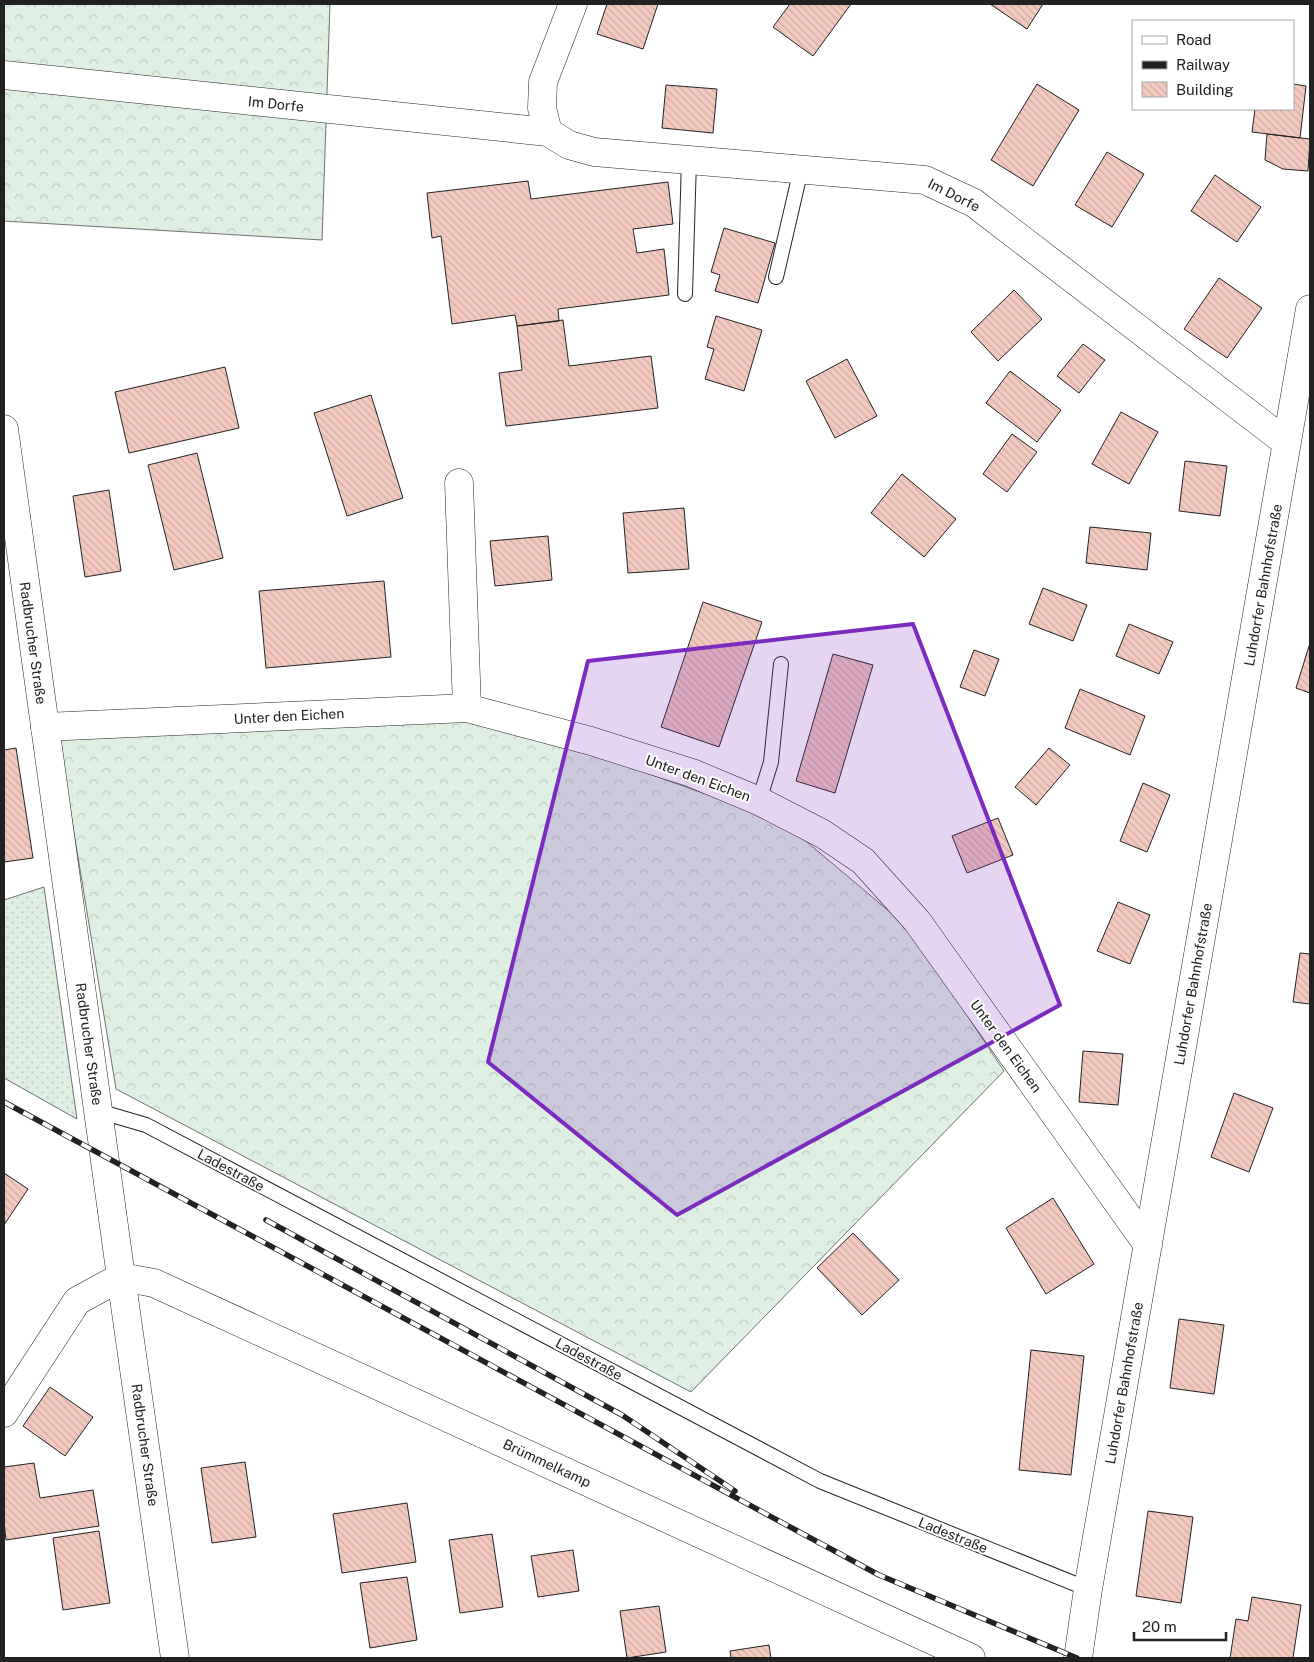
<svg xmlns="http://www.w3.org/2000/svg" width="1314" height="1662" font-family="'Public Sans',sans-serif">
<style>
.grass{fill:url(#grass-dots);stroke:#6f6f6f}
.forest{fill:url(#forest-crowns);stroke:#6f6f6f}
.building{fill:url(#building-back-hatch);stroke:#222}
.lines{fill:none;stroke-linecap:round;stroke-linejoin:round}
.lane-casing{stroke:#222;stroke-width:16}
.street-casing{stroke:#222;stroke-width:29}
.secondary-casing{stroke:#222;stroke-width:29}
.lane{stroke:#fff;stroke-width:14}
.street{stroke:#fff;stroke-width:28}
.secondary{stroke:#fff;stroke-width:28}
.rail-casing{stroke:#222;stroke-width:5.5}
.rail{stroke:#fff;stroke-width:4;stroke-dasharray:11;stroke-linecap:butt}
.marked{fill:#7b2cbf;fill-opacity:0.2;stroke:#7b2cbf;stroke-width:4;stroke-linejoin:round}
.labels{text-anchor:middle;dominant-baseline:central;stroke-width:4;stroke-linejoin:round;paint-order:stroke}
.street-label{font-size:14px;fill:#222;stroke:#fff}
</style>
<defs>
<pattern id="grass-dots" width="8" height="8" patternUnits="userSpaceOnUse" patternTransform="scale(1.25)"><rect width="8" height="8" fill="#e0efe3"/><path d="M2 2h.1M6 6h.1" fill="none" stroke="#c0cdc2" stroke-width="1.8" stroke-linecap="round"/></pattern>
<pattern id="forest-crowns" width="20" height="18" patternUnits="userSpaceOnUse" patternTransform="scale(1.25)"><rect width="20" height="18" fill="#e0efe3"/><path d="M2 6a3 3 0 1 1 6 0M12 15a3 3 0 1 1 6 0" fill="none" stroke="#c0cdc2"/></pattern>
<pattern id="building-back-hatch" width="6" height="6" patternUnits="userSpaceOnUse" patternTransform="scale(1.25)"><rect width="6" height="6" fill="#f3c9c0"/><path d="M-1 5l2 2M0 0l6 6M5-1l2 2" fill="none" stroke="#d0aca5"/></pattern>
</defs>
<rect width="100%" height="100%" fill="#fff"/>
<path class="grass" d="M 44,887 L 77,1119 L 4,1078 L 4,900 Z"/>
<path class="forest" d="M 4,4 L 330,4 L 322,240 L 4,221 Z
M 458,717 L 590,753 L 782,821 L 909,928 L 1004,1071 L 691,1392 L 116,1089 L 58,735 Z"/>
<path class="building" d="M 607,4 L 658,4 L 643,49 L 597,34 Z
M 790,4 L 851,4 L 813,56 L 773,27 Z
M 990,4 L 1043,4 L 1027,29 Z
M 1037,84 L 1079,110 L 1033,186 L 991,160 Z
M 1293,84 L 1306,86 L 1300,138 L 1252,132 L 1255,109 L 1293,109 Z
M 666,85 L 717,89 L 713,133 L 662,128 Z
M 1267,134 L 1310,139 L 1308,171 L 1283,169 L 1265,160 Z
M 1107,152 L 1144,174 L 1112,227 L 1075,205 Z
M 1215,175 L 1261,207 L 1237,242 L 1191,211 Z
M 528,181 L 531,199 L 668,182 L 673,224 L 633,229 L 637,253 L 664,249 L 669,295 L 558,309 L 559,321 L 517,326 L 515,315 L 452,324 L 441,236 L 432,238 L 427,193 Z
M 724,228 L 775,243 L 758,303 L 715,291 L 720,275 L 711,272 Z
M 1219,278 L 1262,308 L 1227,358 L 1184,329 Z
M 1014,290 L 1042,319 L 998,361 L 971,332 Z
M 716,316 L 762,330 L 744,391 L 705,379 L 714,349 L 707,347 Z
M 563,320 L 569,366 L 651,356 L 658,408 L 506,426 L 499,373 L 522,370 L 517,326 Z
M 1083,344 L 1105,360 L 1079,393 L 1057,376 Z
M 847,359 L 877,416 L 835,438 L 806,381 Z
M 225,367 L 239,428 L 129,453 L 115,392 Z
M 1010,371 L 1061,410 L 1037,442 L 986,403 Z
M 371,395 L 403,498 L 347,516 L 314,413 Z
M 1121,412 L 1158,432 L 1129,484 L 1092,464 Z
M 1012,434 L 1037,452 L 1007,492 L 983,474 Z
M 197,453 L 223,558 L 174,570 L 148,465 Z
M 1185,461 L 1227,466 L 1220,516 L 1179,511 Z
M 902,474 L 956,519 L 924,557 L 871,513 Z
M 109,490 L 121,571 L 85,577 L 73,496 Z
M 684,508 L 689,569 L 628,573 L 623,513 Z
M 1090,527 L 1151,533 L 1147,570 L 1086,563 Z
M 548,536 L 552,580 L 495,586 L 490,541 Z
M 384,581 L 391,657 L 266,668 L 259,591 Z
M 1043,588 L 1087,605 L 1073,641 L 1029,624 Z
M 703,602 L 762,622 L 719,747 L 661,727 Z
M 1129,624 L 1173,642 L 1159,674 L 1116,656 Z
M 1310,643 L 1310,693 L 1296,688 Z
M 974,650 L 999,659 L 985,696 L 960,687 Z
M 833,654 L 873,665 L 835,793 L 796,781 Z
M 1080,689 L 1145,716 L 1130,755 L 1065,728 Z
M 16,748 L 33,858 L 4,862 L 4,750 Z
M 1049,748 L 1070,765 L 1036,805 L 1015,787 Z
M 1143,783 L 1170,795 L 1147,852 L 1120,841 Z
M 998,818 L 1013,855 L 967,873 L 952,836 Z
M 1118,902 L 1150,915 L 1130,964 L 1097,951 Z
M 1300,953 L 1310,954 L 1310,1004 L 1293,1002 Z
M 1083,1051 L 1123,1054 L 1118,1105 L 1079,1102 Z
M 1234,1093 L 1273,1108 L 1249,1172 L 1211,1157 Z
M 4,1173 L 28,1189 L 4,1225 Z
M 1053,1198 L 1094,1264 L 1046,1294 L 1006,1228 Z
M 853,1233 L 899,1280 L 862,1315 L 817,1268 Z
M 1179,1319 L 1224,1325 L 1214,1394 L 1170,1388 Z
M 1031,1350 L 1084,1356 L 1071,1475 L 1019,1470 Z
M 50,1387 L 93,1417 L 65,1456 L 23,1426 Z
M 245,1462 L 256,1537 L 212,1543 L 201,1468 Z
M 34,1463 L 40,1498 L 93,1490 L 99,1526 L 6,1540 L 4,1522 L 4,1467 Z
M 407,1503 L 416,1562 L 342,1573 L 333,1514 Z
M 1148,1511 L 1193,1517 L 1181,1603 L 1136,1596 Z
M 99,1531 L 110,1603 L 63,1610 L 53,1538 Z
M 492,1534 L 503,1607 L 460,1613 L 449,1540 Z
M 573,1550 L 579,1591 L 538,1597 L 531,1556 Z
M 407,1577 L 417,1640 L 370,1648 L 360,1583 Z
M 1252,1597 L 1301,1605 L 1293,1658 L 1230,1658 L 1236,1619 L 1248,1621 Z
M 659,1606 L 666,1652 L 627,1658 L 620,1611 Z
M 769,1645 L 771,1658 L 731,1658 L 730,1651 Z"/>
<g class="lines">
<defs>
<path id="lane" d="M 776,277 L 801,169
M 685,294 L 689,160
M 759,801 L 771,762 L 781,664
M 98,1111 L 146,1125 L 820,1481 L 1088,1589"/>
<path id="street" d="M 4,75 L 548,132 L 569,145 L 594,152 L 925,180 L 974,203 L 1287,443
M 548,132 L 542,108 L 543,82 L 573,4
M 459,483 L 467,708
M 45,727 L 467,708 L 591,741 L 692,773 L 759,801 L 823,834 L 863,861 L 917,921 L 1148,1245
M 4,1413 L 77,1301 L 121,1277 L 154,1283 L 971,1658
M 1078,1658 L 1088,1589 L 1310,309"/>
<path id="secondary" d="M 4,429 L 121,1277 L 175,1658"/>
</defs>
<use href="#lane" class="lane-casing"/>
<use href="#street" class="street-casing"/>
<use href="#secondary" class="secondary-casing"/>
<use href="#lane" class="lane"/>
<use href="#street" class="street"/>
<use href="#secondary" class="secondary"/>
<defs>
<path id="rail" d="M 4,1102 L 879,1575 L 1077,1658
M 266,1220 L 622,1415 L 735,1491"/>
</defs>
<use href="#rail" class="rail-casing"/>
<use href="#rail" class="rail"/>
</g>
<path class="marked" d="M 913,624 L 1060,1005 L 677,1215 L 488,1062 L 588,661 Z"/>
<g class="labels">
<g class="street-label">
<text transform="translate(276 104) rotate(6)">Im Dorfe</text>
<text transform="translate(954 195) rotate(27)">Im Dorfe</text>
<text transform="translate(1263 585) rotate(-80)">Luhdorfer Bahnhofstraße</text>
<text transform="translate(33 643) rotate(82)">Radbrucher Straße</text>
<text transform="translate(289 716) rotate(-3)">Unter den Eichen</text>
<text transform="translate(698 778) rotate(20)">Unter den Eichen</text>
<text transform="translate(1193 984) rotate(-80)">Luhdorfer Bahnhofstraße</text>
<text transform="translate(89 1044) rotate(82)">Radbrucher Straße</text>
<text transform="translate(1006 1046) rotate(54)">Unter den Eichen</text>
<text transform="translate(231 1170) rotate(28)">Ladestraße</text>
<text transform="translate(589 1359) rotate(28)">Ladestraße</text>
<text transform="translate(1124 1383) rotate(-80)">Luhdorfer Bahnhofstraße</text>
<text transform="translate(145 1445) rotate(82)">Radbrucher Straße</text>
<text transform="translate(547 1463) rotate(25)">Brümmelkamp</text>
<text transform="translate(953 1535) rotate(22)">Ladestraße</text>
</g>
</g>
<rect width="1314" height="1662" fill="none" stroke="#222222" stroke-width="10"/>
<rect x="1132" y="20" width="162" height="90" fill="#ffffff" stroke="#a7a7a7"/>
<rect x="1142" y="36" width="25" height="8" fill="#ffffff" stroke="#a7a7a7"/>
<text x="1176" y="45" font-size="15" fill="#222222">Road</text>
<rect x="1142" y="61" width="25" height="8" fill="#222222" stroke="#a7a7a7"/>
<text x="1176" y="70" font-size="15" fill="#222222">Railway</text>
<rect x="1142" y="82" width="25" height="15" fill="url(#building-back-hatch)" stroke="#a7a7a7"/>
<text x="1176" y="95" font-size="15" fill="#222222">Building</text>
<path d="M1134 1632v8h92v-8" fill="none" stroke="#222222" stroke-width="2.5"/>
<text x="1142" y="1632" font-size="15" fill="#222222" stroke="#ffffff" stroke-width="4" paint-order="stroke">20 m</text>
</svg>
